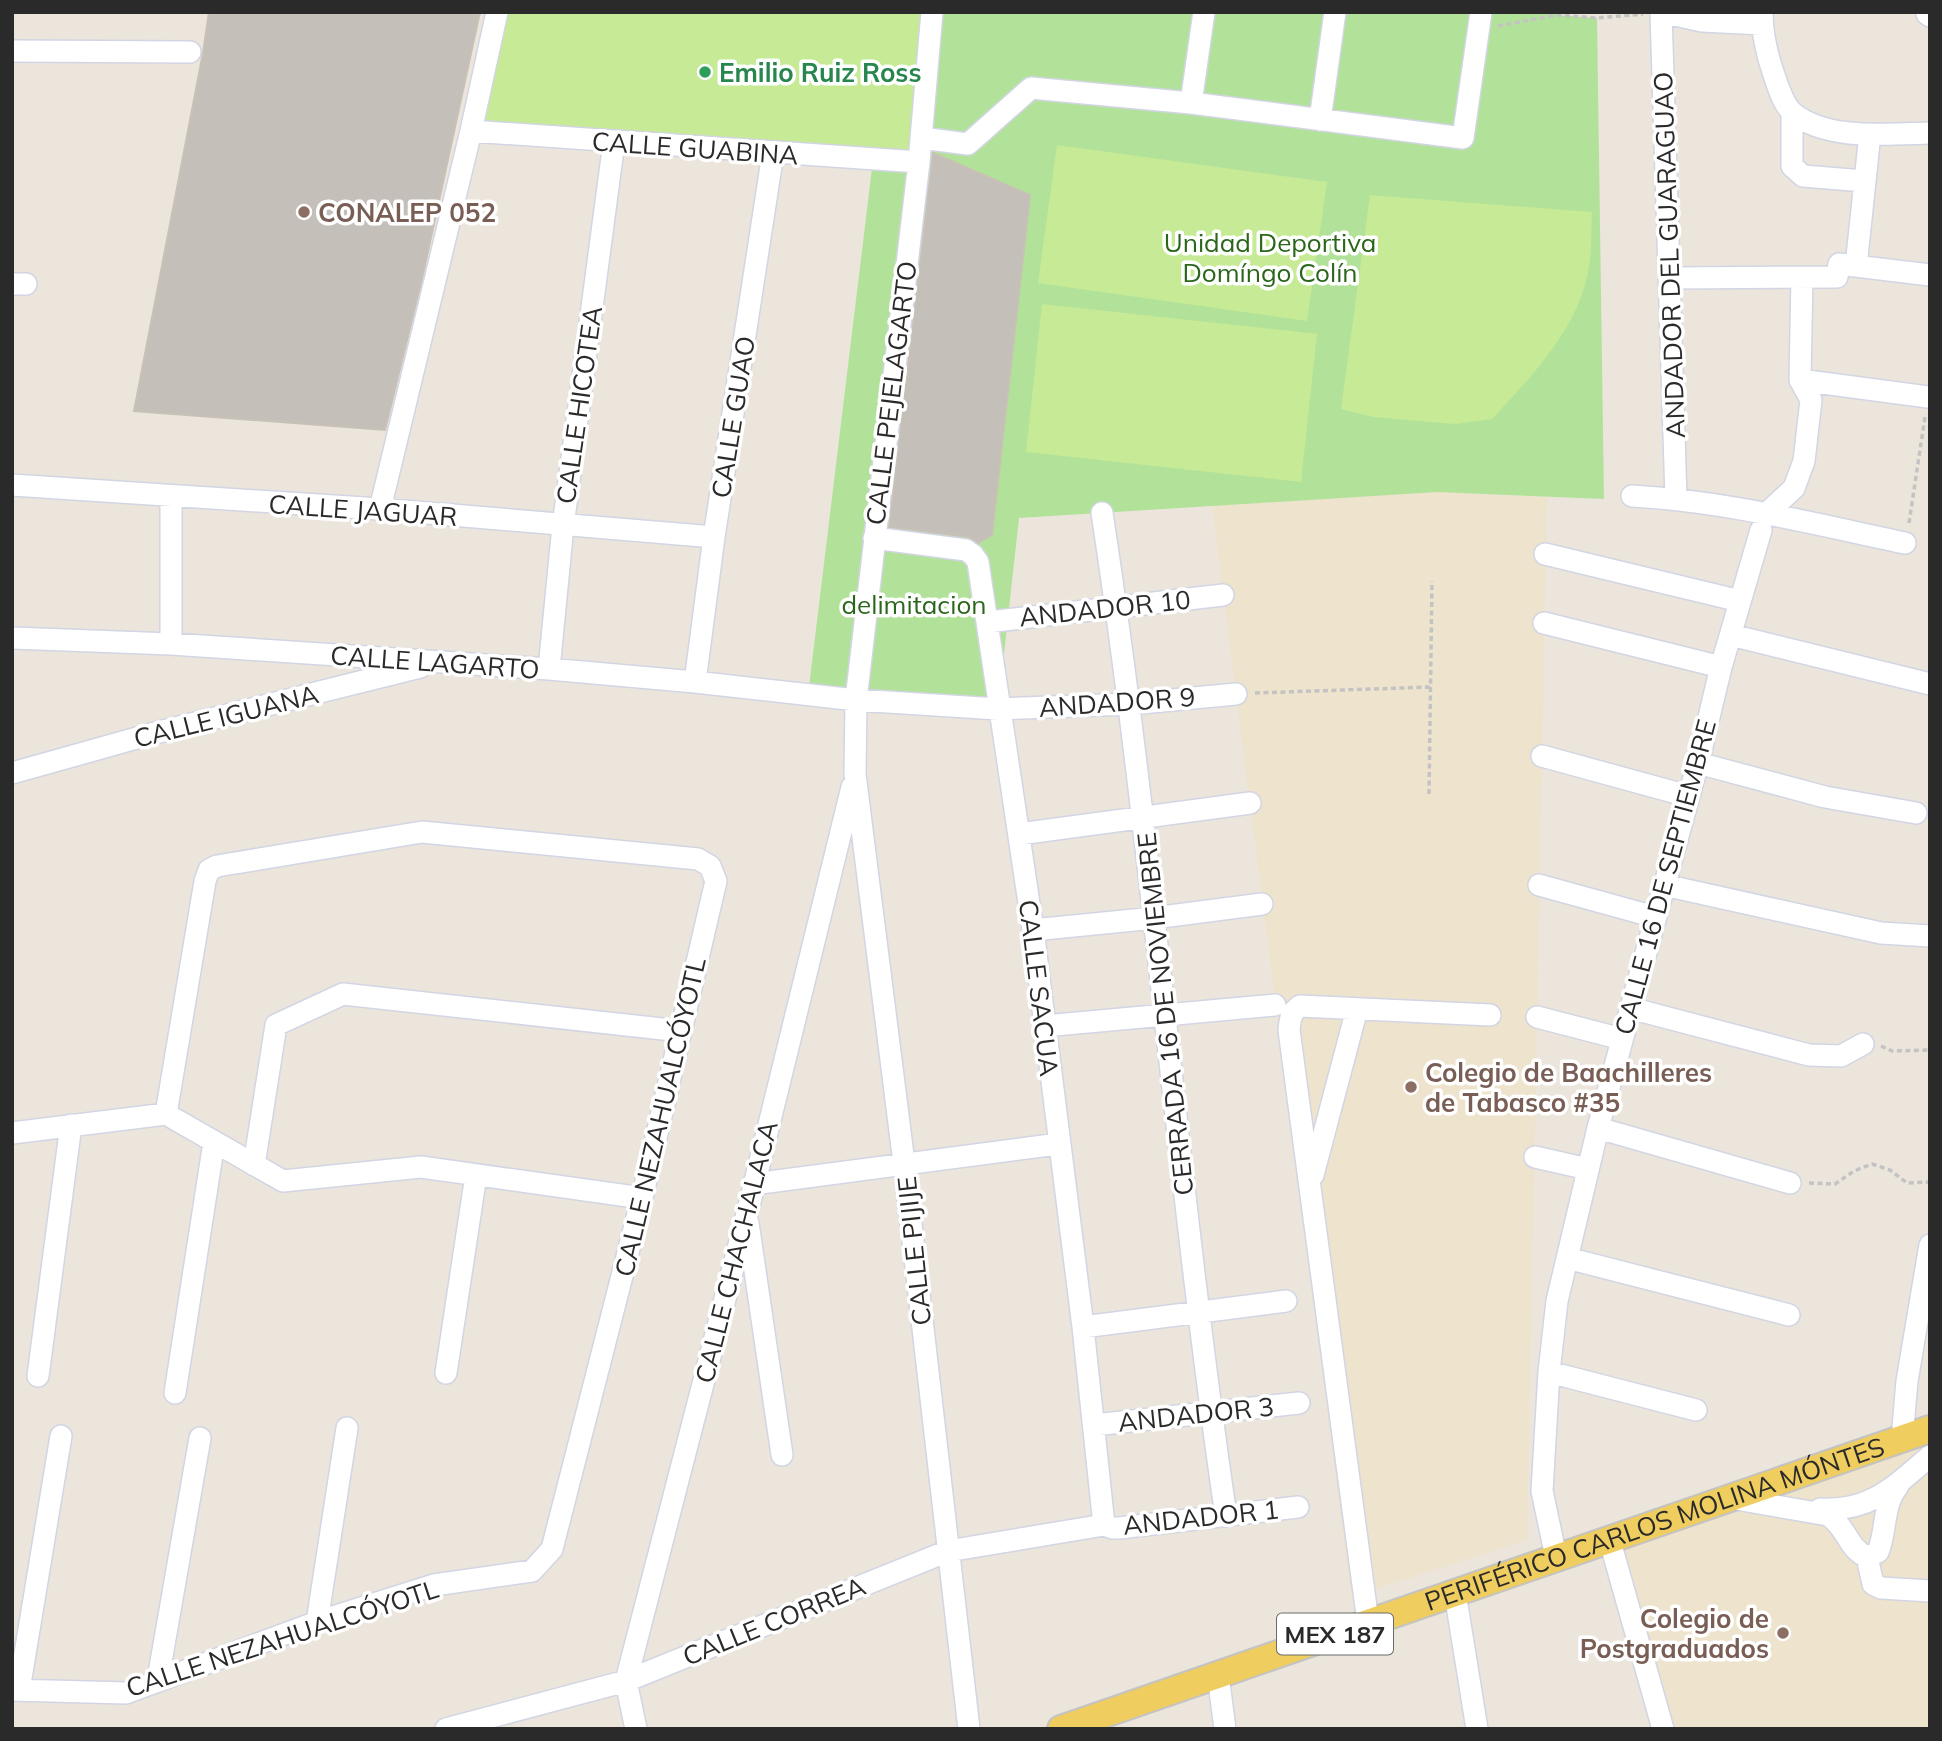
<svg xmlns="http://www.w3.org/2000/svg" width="1942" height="1741" font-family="Mulish,sans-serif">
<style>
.education{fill:#eee3cc}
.green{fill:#b2e299}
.pitch{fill:#c6ea95}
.building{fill:#c4bfb8;stroke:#c8c1b6;stroke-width:2}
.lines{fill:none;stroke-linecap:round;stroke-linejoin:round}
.minor-casing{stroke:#d2d5e3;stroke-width:24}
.major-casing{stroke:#c3c3c3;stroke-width:30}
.path{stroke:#c3c3c3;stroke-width:3.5;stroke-dasharray:5 3.5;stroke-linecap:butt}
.minor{stroke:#fff;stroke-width:21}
.major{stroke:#efcd5e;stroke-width:26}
.leisure-dot{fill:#2e9e5b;stroke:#fff;stroke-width:2.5}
.education-dot{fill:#8d6e63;stroke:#fff;stroke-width:2.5}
.labels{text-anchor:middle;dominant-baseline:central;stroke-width:7;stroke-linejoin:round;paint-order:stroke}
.shield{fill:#fff;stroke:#6a6a6a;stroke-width:2}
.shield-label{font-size:24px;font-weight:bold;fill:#2a2a2a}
.leisure-label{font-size:26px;font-weight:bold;fill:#27864d;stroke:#fff;text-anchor:start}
.street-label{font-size:26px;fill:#2a2a2a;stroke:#fff}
.education-label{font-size:26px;font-weight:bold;fill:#785e54;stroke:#fff;text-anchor:start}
.park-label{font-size:26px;fill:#2b671b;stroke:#fff}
</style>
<rect width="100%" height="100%" fill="#ece5dc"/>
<path class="education" d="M 1437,492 L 1547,497 L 1527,1540 L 1351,1597 L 1212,506 Z
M 1930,1429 L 1930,1729 L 1663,1729 L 1609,1538 Z"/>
<path class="green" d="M 887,12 L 1557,12 L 1557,15 L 1597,18 L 1604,499 L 1437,492 L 1019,518 L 998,709 L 808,695 L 873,160 Z"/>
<path class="pitch" d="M 497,12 L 932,12 L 919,162 L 471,131 Z
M 1057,145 L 1327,182 L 1307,321 L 1038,283 Z
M 1370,195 L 1592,212 C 1591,230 1592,249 1589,266 C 1580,327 1532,376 1492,419 L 1455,424 L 1373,417 L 1341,409 Z
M 1042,304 L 1317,334 L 1301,482 L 1026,452 Z"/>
<path class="building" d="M 209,12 L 480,12 L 422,279 L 385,430 L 134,411 L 203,53 Z
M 933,153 L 1030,195 L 992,535 L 978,543 L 968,537 L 889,527 Z"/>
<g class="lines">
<defs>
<path id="minor" d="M 932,12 L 919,162 L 856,700 L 855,774 L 904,1163 L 969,1729
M 1661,12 L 1676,499
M 1661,12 L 1702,21 L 1762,24
M 1762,12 C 1762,34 1767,55 1774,75 C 1778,87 1784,106 1793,113 C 1827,141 1889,134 1930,133
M 1927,14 L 1930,16
M 12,51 L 190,52
M 1191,103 L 1204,12
M 1792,112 L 1792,166 L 1803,176 L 1864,181
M 1320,120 L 1335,12
M 471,131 L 919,162
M 921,138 L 968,144 L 1031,88 L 1191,103 L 1463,138 L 1481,12
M 1856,266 L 1870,134
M 1671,278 L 1837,277 L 1839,264 L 1930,275
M 12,284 L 26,284
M 1800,380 L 1928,397
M 12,485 L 380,509 L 714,537
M 1632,496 C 1725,501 1815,524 1905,543
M 171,497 L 171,644
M 380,509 L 471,131 L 497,12
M 1102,513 C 1153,846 1177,1183 1226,1516
M 1766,514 L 1794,488 L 1804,461 L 1811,400 L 1800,380 L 1802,277
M 874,538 L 966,550 L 973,555 L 978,562 L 1033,930 L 1083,1327 L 1104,1525
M 1545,554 L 1740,601
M 988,622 L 1223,595
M 1544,623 L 1721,667
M 1731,635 L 1930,684
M 12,638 L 171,644 L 549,669 L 695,682 L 856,700 L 998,709 L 1130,704 L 1236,694
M 549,669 L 563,526 L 614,142
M 695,682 L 714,537 L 773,153
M 1542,756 L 1688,796
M 1698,763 L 1825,797 L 1916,813
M 12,773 L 151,734 L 420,667
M 1019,834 L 1250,803
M 1539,885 L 1655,917
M 1664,885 L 1881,933 L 1930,936
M 1033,930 L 1154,918 L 1262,904
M 1630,1008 L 1809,1055 L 1841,1056 L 1863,1044
M 1537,1017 L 1622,1039
M 1044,1026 L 1275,1005
M 1598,1128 L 1790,1183
M 12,1133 L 166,1114 L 283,1181 L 421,1167 L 642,1198
M 1535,1157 L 1588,1169
M 254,1165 L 276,1025 L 343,994 L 681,1031
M 1313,1175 L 1357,1009
M 753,1184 L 1058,1144
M 748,1223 L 782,1455
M 1567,1258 L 1789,1315
M 1083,1327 L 1286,1301
M 1549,1372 L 1696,1410
M 446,1373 L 476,1175
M 38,1376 L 71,1125
M 175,1393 L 214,1142
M 1094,1425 L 1299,1403
M 1902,1439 L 1907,1381 L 1930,1245
M 1730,1498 L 1828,1515 C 1847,1527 1847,1548 1867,1557
M 1820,1509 C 1870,1512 1894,1487 1930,1456
M 1609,1538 L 1663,1729
M 1556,1557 L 1542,1491 L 1549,1372 L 1557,1301 L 1598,1128 L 1698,763 L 1721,667 L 1761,530
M 1867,1557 L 1878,1552 C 1887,1530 1882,1506 1898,1486
M 1867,1557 L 1873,1584 L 1881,1588 L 1930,1591
M 1455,1593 L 1477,1729
M 317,1622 L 347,1428
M 1368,1622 L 1289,1030 C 1290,1019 1291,1012 1300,1006 L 1490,1015
M 1218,1675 L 1225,1729
M 158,1679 L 200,1438
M 12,1690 L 126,1693 L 317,1622 L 434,1585 L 532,1571 L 552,1549 L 642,1198 L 716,881 L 710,866 L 698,859 L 422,832 L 217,866 L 209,870 L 205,881 L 166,1114
M 19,1690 L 61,1436
M 446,1729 L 626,1681 L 948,1551 L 1104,1525 L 1112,1528 L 1119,1528 L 1298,1507
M 636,1729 L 626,1681 L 747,1214 L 852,787"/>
<g id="major">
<path id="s1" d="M 1061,1729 C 1350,1628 1639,1527 1930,1429"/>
</g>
</defs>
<use href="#minor" class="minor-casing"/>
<use href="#major" class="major-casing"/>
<path class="path" d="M 1498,26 L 1557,15 L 1597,18 L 1643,14
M 1909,523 L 1925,417
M 1255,693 L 1430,687
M 1429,794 L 1432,581
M 1881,1046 L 1892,1051 L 1930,1050
M 1809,1183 L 1835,1184 L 1854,1171 L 1872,1164 L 1890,1170 L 1907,1183 L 1930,1182"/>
<use href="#minor" class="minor"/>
<use href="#major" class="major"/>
</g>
<circle class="leisure-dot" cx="705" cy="72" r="7"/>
<g class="education-dot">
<circle cx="304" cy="212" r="7"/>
<circle cx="1411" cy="1087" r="7"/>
<circle cx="1783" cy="1633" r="7"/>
</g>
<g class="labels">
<rect class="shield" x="1277" y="1613.5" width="116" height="41" rx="5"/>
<g class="shield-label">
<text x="1335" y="1634">MEX 187</text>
</g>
<g class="leisure-label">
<text x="719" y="72">Emilio Ruiz Ross</text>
</g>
<g class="street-label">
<text transform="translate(695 148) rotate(4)">CALLE GUABINA</text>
<text transform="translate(1669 255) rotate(-92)">ANDADOR DEL GUARAGUAO</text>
<text transform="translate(891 393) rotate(-83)">CALLE PEJELAGARTO</text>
<text transform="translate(579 405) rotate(-82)">CALLE HICOTEA</text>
<text transform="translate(733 417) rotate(-81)">CALLE GUAO</text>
<text transform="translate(363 510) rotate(4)">CALLE JAGUAR</text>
<text transform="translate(1105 608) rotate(-6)">ANDADOR 10</text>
<text transform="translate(435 662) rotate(4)">CALLE LAGARTO</text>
<text transform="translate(1117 702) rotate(-4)">ANDADOR 9</text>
<text transform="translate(226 716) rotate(-14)">CALLE IGUANA</text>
<text transform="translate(1665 877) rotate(-75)">CALLE 16 DE SEPTIEMBRE</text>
<text transform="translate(1039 988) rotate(83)">CALLE SACUA</text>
<text transform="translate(1165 1014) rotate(-96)">CERRADA 16 DE NOVIEMBRE</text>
<text transform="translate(660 1117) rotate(-77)">CALLE NEZAHUALCÓYOTL</text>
<text transform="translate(914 1251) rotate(-96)">CALLE PIJIJE</text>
<text transform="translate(736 1252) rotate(-76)">CALLE CHACHALACA</text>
<text transform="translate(1196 1414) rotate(-6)">ANDADOR 3</text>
<text transform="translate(1201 1517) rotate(-6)">ANDADOR 1</text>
<text stroke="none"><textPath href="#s1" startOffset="628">PERIFÉRICO CARLOS MOLINA MÓNTES</textPath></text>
<text transform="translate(774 1621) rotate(-22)">CALLE CORREA</text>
<text transform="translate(282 1638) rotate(-18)">CALLE NEZAHUALCÓYOTL</text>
</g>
<g class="education-label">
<text x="318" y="212">CONALEP 052</text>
<text x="1425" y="1072">Colegio de Baachilleres<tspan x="1425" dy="30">de Tabasco #35</tspan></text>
<text x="1769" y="1618" text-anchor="end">Colegio de<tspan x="1769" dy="30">Postgraduados</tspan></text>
</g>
<g class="park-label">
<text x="1270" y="242">Unidad Deportiva<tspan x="1270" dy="30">Domíngo Colín</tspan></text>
<text x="914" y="604">delimitacion</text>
</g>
</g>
<rect width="1942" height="1741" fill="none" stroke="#2a2a2a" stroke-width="28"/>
</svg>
